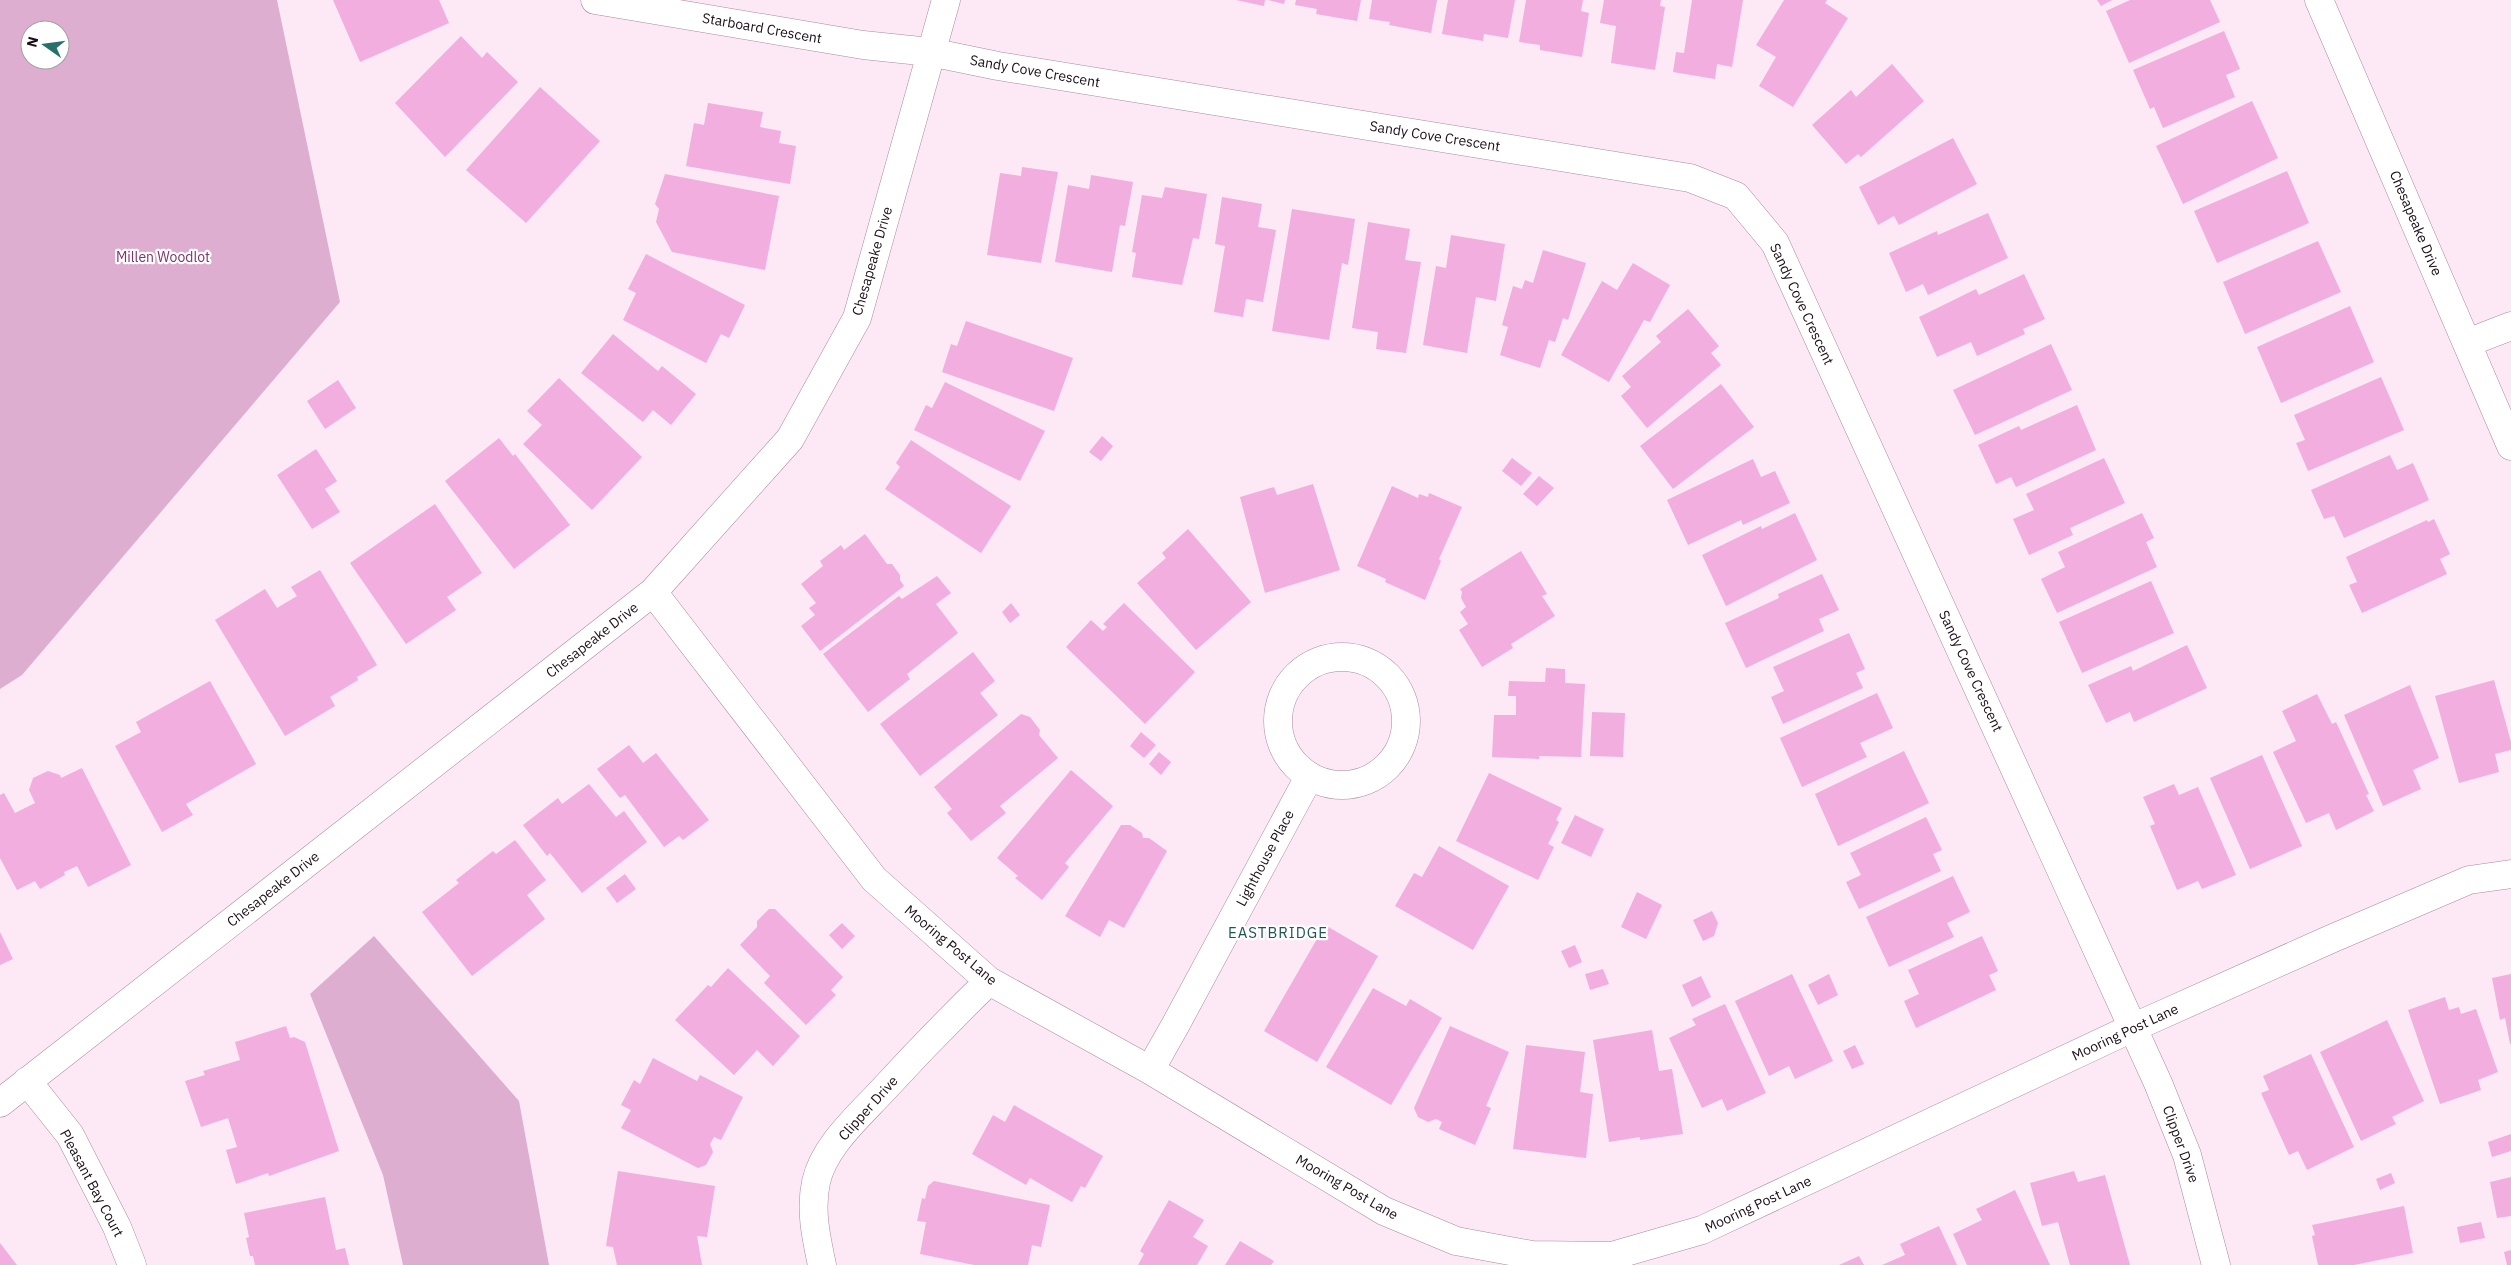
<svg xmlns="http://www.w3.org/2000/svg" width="2511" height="1265" font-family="'IBM Plex Sans',sans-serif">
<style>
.green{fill:#deaed0;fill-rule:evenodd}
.building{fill:#f1aedf}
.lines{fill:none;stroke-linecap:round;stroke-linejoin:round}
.minor-casing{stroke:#a88a9f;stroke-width:29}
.minor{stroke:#fff;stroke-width:28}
.labels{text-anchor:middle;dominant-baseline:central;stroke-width:4.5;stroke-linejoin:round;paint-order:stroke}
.street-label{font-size:14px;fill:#1a0f17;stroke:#fff}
.park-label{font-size:14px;fill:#80326f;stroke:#fff}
.neighbourhood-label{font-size:15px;letter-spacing:1px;fill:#1d5751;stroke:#fff}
</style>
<rect width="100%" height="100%" fill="#fde9f6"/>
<path class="green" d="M 0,0 L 277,0 L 340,302 L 22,675 L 0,689 ZM 30,30 L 60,30 L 60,60 L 30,60 Z
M 374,936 L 519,1101 L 549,1265 L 403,1265 L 383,1175 L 310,994 Z"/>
<path class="building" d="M 333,0 L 439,0 L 449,23 L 360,62 Z
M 1236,0 L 1265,0 L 1264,6 Z
M 1268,0 L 1285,0 L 1284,4 Z
M 1296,0 L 1361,0 L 1357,21 L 1316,14 L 1317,9 L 1295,5 Z
M 1372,0 L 1437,0 L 1431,33 L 1389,25 L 1390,22 L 1369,19 Z
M 1448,0 L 1515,0 L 1508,38 L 1484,34 L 1483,41 L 1442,34 Z
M 1526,0 L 1583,0 L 1581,11 L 1589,13 L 1582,57 L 1540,50 L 1540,45 L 1519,42 Z
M 1604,0 L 1661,0 L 1660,6 L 1665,7 L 1655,70 L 1611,63 L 1616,26 L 1600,23 Z
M 1692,0 L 1743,0 L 1732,67 L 1717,64 L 1715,79 L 1673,72 L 1676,52 L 1684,53 Z
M 1784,0 L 1827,0 L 1825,3 L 1848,18 L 1793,107 L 1759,86 L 1776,57 L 1756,45 Z
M 2097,0 L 2112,0 L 2101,6 Z
M 2130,0 L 2210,0 L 2220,22 L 2129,63 L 2106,11 Z
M 2224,31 L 2240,69 L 2226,75 L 2235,97 L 2163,128 L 2154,107 L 2150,109 L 2133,70 Z
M 461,36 L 482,58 L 487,52 L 518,82 L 445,157 L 395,103 Z
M 1892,64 L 1924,101 L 1861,157 L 1858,154 L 1846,164 L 1812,125 L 1851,90 L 1856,97 Z
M 540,87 L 600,141 L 526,223 L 466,170 Z
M 2252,101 L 2278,158 L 2183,204 L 2156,146 Z
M 708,103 L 763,112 L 760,127 L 781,131 L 779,143 L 796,146 L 790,184 L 686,166 L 694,123 L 704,125 Z
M 1953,138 L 1977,184 L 1899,225 L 1894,216 L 1878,225 L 1859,187 Z
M 1022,167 L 1058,172 L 1041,263 L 987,255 L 1000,173 L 1021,176 Z
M 2287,171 L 2309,223 L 2217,263 L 2194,211 Z
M 665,174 L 779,196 L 765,270 L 672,252 L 656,222 L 659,209 L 655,204 Z
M 1091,175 L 1133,182 L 1125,226 L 1120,225 L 1112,272 L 1055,262 L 1068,185 L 1089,189 Z
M 1165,187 L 1207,194 L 1199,239 L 1193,238 L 1182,285 L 1132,277 L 1136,253 L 1132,252 L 1142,195 L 1162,198 Z
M 1222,197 L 1262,204 L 1258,227 L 1276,230 L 1263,302 L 1246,299 L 1243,317 L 1214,312 L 1225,246 L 1215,244 Z
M 1292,209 L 1355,219 L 1348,265 L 1342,263 L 1329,340 L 1272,331 Z
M 1988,213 L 2008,258 L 1928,295 L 1923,284 L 1906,292 L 1889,253 L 1937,231 L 1938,235 Z
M 1368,222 L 1410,229 L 1405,260 L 1421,262 L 1406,353 L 1376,349 L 1378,332 L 1352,328 Z
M 1451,235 L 1505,244 L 1496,301 L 1476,297 L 1467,353 L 1423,345 L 1436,266 L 1446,268 Z
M 2318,241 L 2341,292 L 2245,334 L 2223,282 Z
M 1543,250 L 1586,263 L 1568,320 L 1563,318 L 1555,342 L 1549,340 L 1540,368 L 1500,355 L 1508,327 L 1502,325 L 1513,286 L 1522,289 L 1525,280 L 1533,283 Z
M 646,254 L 745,305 L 729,338 L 721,334 L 706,363 L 623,320 L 636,293 L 628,289 Z
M 1633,263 L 1670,285 L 1650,322 L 1644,320 L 1609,382 L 1561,355 L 1602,281 L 1617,290 Z
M 2024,274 L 2045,319 L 2023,329 L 2025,334 L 1977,356 L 1971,342 L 1937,357 L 1919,317 L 1976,289 L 1979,295 Z
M 2350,306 L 2374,362 L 2281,403 L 2257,347 Z
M 1688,309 L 1719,346 L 1711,353 L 1721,365 L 1647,428 L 1621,396 L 1631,387 L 1622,376 L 1661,342 L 1656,336 Z
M 966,321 L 1073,358 L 1054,411 L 942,372 L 951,344 L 957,346 Z
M 613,334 L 658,371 L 662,366 L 696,394 L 671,425 L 653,410 L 643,422 L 581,373 Z
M 2051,344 L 2072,390 L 1975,435 L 1953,390 Z
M 2381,377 L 2404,430 L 2308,471 L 2296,443 L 2305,440 L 2294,415 Z
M 559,378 L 642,457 L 592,510 L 523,444 L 542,425 L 527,411 Z
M 338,380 L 356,408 L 325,429 L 307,401 Z
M 945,382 L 1045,431 L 1020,481 L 914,430 L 926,405 L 932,408 Z
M 1721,384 L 1754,427 L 1673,489 L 1640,446 Z
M 2077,405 L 2096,450 L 2016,487 L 2011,477 L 1996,484 L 1978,445 L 2019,426 L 2021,430 Z
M 1102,436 L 1113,446 L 1101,461 L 1089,452 Z
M 499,438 L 513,456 L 515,454 L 570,525 L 514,569 L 445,481 Z
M 911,440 L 1011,506 L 981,553 L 885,489 L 900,467 L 896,463 Z
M 316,449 L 337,481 L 325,489 L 340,512 L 312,529 L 277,475 Z
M 2390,455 L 2397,470 L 2413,463 L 2429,500 L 2344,538 L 2334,516 L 2324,519 L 2311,490 Z
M 1512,458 L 1532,473 L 1521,486 L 1502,471 Z
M 2104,458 L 2125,503 L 2070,528 L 2073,535 L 2029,555 L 2013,519 L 2034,510 L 2026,494 Z
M 1753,459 L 1761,477 L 1775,471 L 1790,503 L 1743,525 L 1741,520 L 1688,545 L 1667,500 Z
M 1539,476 L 1554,488 L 1537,506 L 1523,494 Z
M 1313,484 L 1340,570 L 1265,593 L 1240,497 L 1274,487 L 1277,495 Z
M 1392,486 L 1418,498 L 1419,494 L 1428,497 L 1429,493 L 1462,507 L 1439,559 L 1441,561 L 1425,600 L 1385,582 L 1386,579 L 1357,566 Z
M 435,504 L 482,573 L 447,597 L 456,610 L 406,644 L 350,563 Z
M 1795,513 L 1817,560 L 1726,606 L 1702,555 L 1761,526 L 1762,529 Z
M 2142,513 L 2154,538 L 2146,542 L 2157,567 L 2057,613 L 2041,579 L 2065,567 L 2058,552 Z
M 2434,519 L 2450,554 L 2440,559 L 2447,574 L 2362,613 L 2349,585 L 2357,582 L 2346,557 L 2427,520 L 2428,522 Z
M 1188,529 L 1251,602 L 1196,650 L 1137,583 L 1166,558 L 1162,553 Z
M 865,534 L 887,564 L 892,564 L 900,575 L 900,580 L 904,586 L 820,651 L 801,626 L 815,615 L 809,608 L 816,603 L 801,584 L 823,566 L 820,561 L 841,545 L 844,550 Z
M 1521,551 L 1547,594 L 1542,596 L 1555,616 L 1511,644 L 1513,648 L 1482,667 L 1459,630 L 1468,624 L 1460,612 L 1466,607 L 1461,598 L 1462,592 L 1460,589 Z
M 320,570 L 377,665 L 357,677 L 358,680 L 330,697 L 335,706 L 285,736 L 215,620 L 265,589 L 277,608 L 297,596 L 291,587 Z
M 1822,574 L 1839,610 L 1819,619 L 1824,631 L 1746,668 L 1725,623 L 1779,598 L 1778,594 Z
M 937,576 L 951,593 L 936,604 L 958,633 L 907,674 L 910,679 L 868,712 L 823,654 L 899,596 L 902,599 Z
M 2151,581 L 2174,633 L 2082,673 L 2059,622 Z
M 1011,603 L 1020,615 L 1010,623 L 1002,612 Z
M 1124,603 L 1195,672 L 1145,724 L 1066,647 L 1091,620 L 1103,631 L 1107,627 L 1103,624 Z
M 1849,633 L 1865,669 L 1856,673 L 1863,688 L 1783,724 L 1771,697 L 1784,691 L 1773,667 Z
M 2187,645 L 2207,688 L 2134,722 L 2130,712 L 2106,723 L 2088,685 L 2131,666 L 2133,671 Z
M 973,652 L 995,681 L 980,693 L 998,715 L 920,776 L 880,724 Z
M 1546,668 L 1565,669 L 1565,683 L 1585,684 L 1581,757 L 1539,756 L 1539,759 L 1492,757 L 1494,715 L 1516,715 L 1516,696 L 1508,696 L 1509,681 L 1545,682 Z
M 2494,680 L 2511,742 L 2511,750 L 2495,754 L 2499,772 L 2459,783 L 2435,696 Z
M 210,681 L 256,764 L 186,804 L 193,815 L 162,832 L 115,746 L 141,732 L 136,722 Z
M 2410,685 L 2439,758 L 2413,770 L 2421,789 L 2383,806 L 2344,715 Z
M 1877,693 L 1893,728 L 1860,743 L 1867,757 L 1802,787 L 1780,738 Z
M 2317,694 L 2332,724 L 2336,722 L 2369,794 L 2366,795 L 2374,811 L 2336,830 L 2329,813 L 2306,823 L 2273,752 L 2296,741 L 2282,711 Z
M 1592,712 L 1625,713 L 1623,757 L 1590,756 Z
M 1021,714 L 1030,717 L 1040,730 L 1039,735 L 1058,758 L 1000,806 L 1006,813 L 971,841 L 947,813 L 952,809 L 934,787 Z
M 1141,732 L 1156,745 L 1144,758 L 1130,746 Z
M 629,745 L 643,763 L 656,753 L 709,820 L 683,840 L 679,836 L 664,847 L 625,795 L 620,798 L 597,769 Z
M 1904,751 L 1929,803 L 1838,846 L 1815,794 Z
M 1159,752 L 1171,762 L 1161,775 L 1149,764 Z
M 2262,755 L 2302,846 L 2250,869 L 2210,778 Z
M 82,768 L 131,865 L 88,887 L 77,866 L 64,872 L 65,875 L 40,889 L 35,881 L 17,890 L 0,858 L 0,795 L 4,793 L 15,813 L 35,803 L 29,790 L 33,778 L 48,771 L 60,775 L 61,778 Z
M 1071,770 L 1113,806 L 1065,863 L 1069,867 L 1042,900 L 1015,878 L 1018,876 L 997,858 Z
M 1489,773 L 1562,808 L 1556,820 L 1559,822 L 1548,844 L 1554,847 L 1538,880 L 1456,841 Z
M 589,784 L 616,817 L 624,811 L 647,842 L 582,893 L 550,853 L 547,856 L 523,825 L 558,798 L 562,804 Z
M 2174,784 L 2179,795 L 2198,787 L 2236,875 L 2202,889 L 2198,881 L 2177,890 L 2150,826 L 2155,824 L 2143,797 Z
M 1575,815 L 1604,829 L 1591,857 L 1561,843 Z
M 1926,817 L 1942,850 L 1933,854 L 1941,871 L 1859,909 L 1846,882 L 1861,875 L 1850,853 Z
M 1121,825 L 1130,825 L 1142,833 L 1143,838 L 1149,838 L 1167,851 L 1124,928 L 1109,920 L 1100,937 L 1065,916 Z
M 515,840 L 546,880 L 527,895 L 545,919 L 472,976 L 422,912 L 459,883 L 456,880 L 493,851 L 496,854 Z
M 1439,846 L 1509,886 L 1473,950 L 1395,906 L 1414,873 L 1422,877 Z
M 625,874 L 636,889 L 617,903 L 606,888 Z
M 1953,876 L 1970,912 L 1947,923 L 1954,937 L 1889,967 L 1866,917 Z
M 1637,892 L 1662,905 L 1646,939 L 1621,927 Z
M 769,909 L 775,909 L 843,977 L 831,990 L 836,995 L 806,1025 L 764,983 L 770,976 L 740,945 L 757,927 L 757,921 Z
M 1712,911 L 1718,923 L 1714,936 L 1703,941 L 1693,920 Z
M 842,923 L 855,936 L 842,949 L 829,935 Z
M 1325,925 L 1378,956 L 1317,1062 L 1264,1031 Z
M 0,932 L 13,959 L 0,965 Z
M 1982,936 L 1998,971 L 1989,975 L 1996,990 L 1916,1028 L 1904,1001 L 1919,994 L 1908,970 Z
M 1575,945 L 1582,962 L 1569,968 L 1561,951 Z
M 728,968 L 800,1036 L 773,1066 L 757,1050 L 734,1075 L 675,1020 L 708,985 L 711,987 Z
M 1603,969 L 1609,984 L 1590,990 L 1585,974 Z
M 1792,974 L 1833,1061 L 1795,1079 L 1789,1066 L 1769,1076 L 1735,1001 Z
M 1829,974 L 1838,995 L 1818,1005 L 1808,985 Z
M 2511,974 L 2511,1044 L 2510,1044 L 2505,1018 L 2500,1020 L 2492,978 Z
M 1701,976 L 1711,997 L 1692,1007 L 1682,985 Z
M 1373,988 L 1406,1006 L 1410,999 L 1442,1018 L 1391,1105 L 1326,1067 Z
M 2445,997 L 2449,1010 L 2459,1007 L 2461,1014 L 2476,1009 L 2498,1072 L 2478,1080 L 2481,1090 L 2440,1104 L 2408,1010 Z
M 1725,1004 L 1766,1093 L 1727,1111 L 1722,1099 L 1702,1108 L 1669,1038 L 1696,1025 L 1692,1019 Z
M 2387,1020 L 2424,1101 L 2392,1117 L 2396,1124 L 2361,1141 L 2320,1052 Z
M 286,1026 L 290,1038 L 294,1037 L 305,1042 L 339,1151 L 269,1176 L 268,1173 L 236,1184 L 226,1150 L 237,1147 L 228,1118 L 201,1127 L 185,1081 L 205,1075 L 203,1071 L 240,1060 L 235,1042 Z
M 1450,1026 L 1509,1052 L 1486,1106 L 1491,1108 L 1475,1145 L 1439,1129 L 1442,1122 L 1436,1119 L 1428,1122 L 1418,1117 L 1414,1108 Z
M 1652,1030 L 1659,1071 L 1672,1069 L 1683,1134 L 1640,1140 L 1640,1137 L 1609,1142 L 1593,1040 Z
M 1526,1045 L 1585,1052 L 1580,1092 L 1593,1094 L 1586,1158 L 1513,1149 Z
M 1855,1045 L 1864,1064 L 1852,1069 L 1843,1051 Z
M 2311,1054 L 2354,1147 L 2307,1170 L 2298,1151 L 2289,1155 L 2261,1093 L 2269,1090 L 2263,1076 Z
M 653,1058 L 697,1081 L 700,1075 L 743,1097 L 721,1140 L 714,1137 L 710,1144 L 713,1152 L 706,1165 L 698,1168 L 621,1128 L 631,1110 L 621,1105 L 634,1080 L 640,1084 Z
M 1014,1105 L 1103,1156 L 1085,1188 L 1081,1186 L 1072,1202 L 1030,1178 L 1026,1185 L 972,1154 L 993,1115 L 1005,1122 Z
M 2511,1134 L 2511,1151 L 2492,1157 L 2488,1142 Z
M 618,1171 L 715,1186 L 707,1237 L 697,1236 L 702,1265 L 617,1265 L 613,1247 L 606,1246 Z
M 2074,1171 L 2078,1182 L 2105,1175 L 2130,1265 L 2070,1265 L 2058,1222 L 2042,1226 L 2030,1183 Z
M 2391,1173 L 2395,1183 L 2380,1190 L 2376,1179 Z
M 2511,1177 L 2511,1216 L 2497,1218 L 2490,1182 Z
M 934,1181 L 1050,1205 L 1041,1247 L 1032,1245 L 1028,1265 L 974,1265 L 920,1254 L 926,1222 L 917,1221 L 922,1198 L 925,1199 L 928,1186 Z
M 2015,1190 L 2050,1265 L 1967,1265 L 1953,1234 L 1982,1220 L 1976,1209 Z
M 325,1197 L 336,1250 L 345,1248 L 349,1265 L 255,1265 L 253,1256 L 250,1256 L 246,1238 L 249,1237 L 244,1213 Z
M 1169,1200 L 1204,1220 L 1193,1237 L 1208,1246 L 1197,1265 L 1138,1265 L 1144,1254 L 1140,1251 Z
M 2404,1206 L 2413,1253 L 2354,1265 L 2318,1265 L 2312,1236 L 2315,1235 L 2312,1225 Z
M 2481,1222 L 2485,1238 L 2460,1243 L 2457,1227 Z
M 1939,1226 L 1957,1265 L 1882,1265 L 1905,1255 L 1900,1244 Z
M 1240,1241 L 1274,1261 L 1271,1265 L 1225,1265 Z
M 0,1243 L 17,1265 L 0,1265 Z
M 2511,1250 L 2511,1265 L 2507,1265 L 2504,1252 Z
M 1859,1256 L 1864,1265 L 1839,1265 Z"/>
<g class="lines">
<defs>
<path id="minor" d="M 595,0 L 863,45 L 930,52 L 998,66 L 1690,178 L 1736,196 L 1775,243 L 2158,1083 L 2187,1155 L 2216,1265
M 2319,0 L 2511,446
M 2467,343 L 2511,326
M 653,592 L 874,879 L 989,981 L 1150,1070 L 1384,1211 L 1456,1241 L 1532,1255 L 1612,1256 L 1702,1230 L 2132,1028 L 2331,939 L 2469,880 L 2511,874
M1278 721a64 64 0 1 1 128 0a64 64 0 1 1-128 0Z
M 1150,1070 L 1176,1024 L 1309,777
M 27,1081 L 70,1135 L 117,1227 L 132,1265
M 0,1103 L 653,592 L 790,439 L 857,318 L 946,0
M 822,1265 C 816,1237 810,1210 816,1182 C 824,1146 859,1116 883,1090 C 917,1053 953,1016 989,981"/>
</defs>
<use href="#minor" class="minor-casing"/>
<use href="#minor" class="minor"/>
</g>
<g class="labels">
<g class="street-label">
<text transform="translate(762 28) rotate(10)">Starboard Crescent</text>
<text transform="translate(1035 71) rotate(10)">Sandy Cove Crescent</text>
<text transform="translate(1435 136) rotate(9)">Sandy Cove Crescent</text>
<text transform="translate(2416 223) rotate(67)">Chesapeake Drive</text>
<text transform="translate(872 261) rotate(-74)">Chesapeake Drive</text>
<text transform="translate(1802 304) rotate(65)">Sandy Cove Crescent</text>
<text transform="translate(592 640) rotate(-38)">Chesapeake Drive</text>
<text transform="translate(1971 671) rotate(65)">Sandy Cove Crescent</text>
<text transform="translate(1265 858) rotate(-62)">Lighthouse Place</text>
<text transform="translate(273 889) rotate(-38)">Chesapeake Drive</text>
<text transform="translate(951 945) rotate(40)">Mooring Post Lane</text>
<text transform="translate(2125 1032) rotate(-25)">Mooring Post Lane</text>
<text transform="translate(868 1108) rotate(-48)">Clipper Drive</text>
<text transform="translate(2181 1144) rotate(70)">Clipper Drive</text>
<text transform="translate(92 1183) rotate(62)">Pleasant Bay Court</text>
<text transform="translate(1347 1187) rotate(30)">Mooring Post Lane</text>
<text transform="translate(1758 1204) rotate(-25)">Mooring Post Lane</text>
</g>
<g class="park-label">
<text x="163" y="257">Millen Woodlot</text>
</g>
<g class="neighbourhood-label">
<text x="1278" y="932">EASTBRIDGE</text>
</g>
</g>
<g transform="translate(45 45) rotate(284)"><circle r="24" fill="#ffffff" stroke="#a39fa2"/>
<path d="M0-4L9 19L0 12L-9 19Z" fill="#28716a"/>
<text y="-8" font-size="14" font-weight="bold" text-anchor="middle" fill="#1a0f17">N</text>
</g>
</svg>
